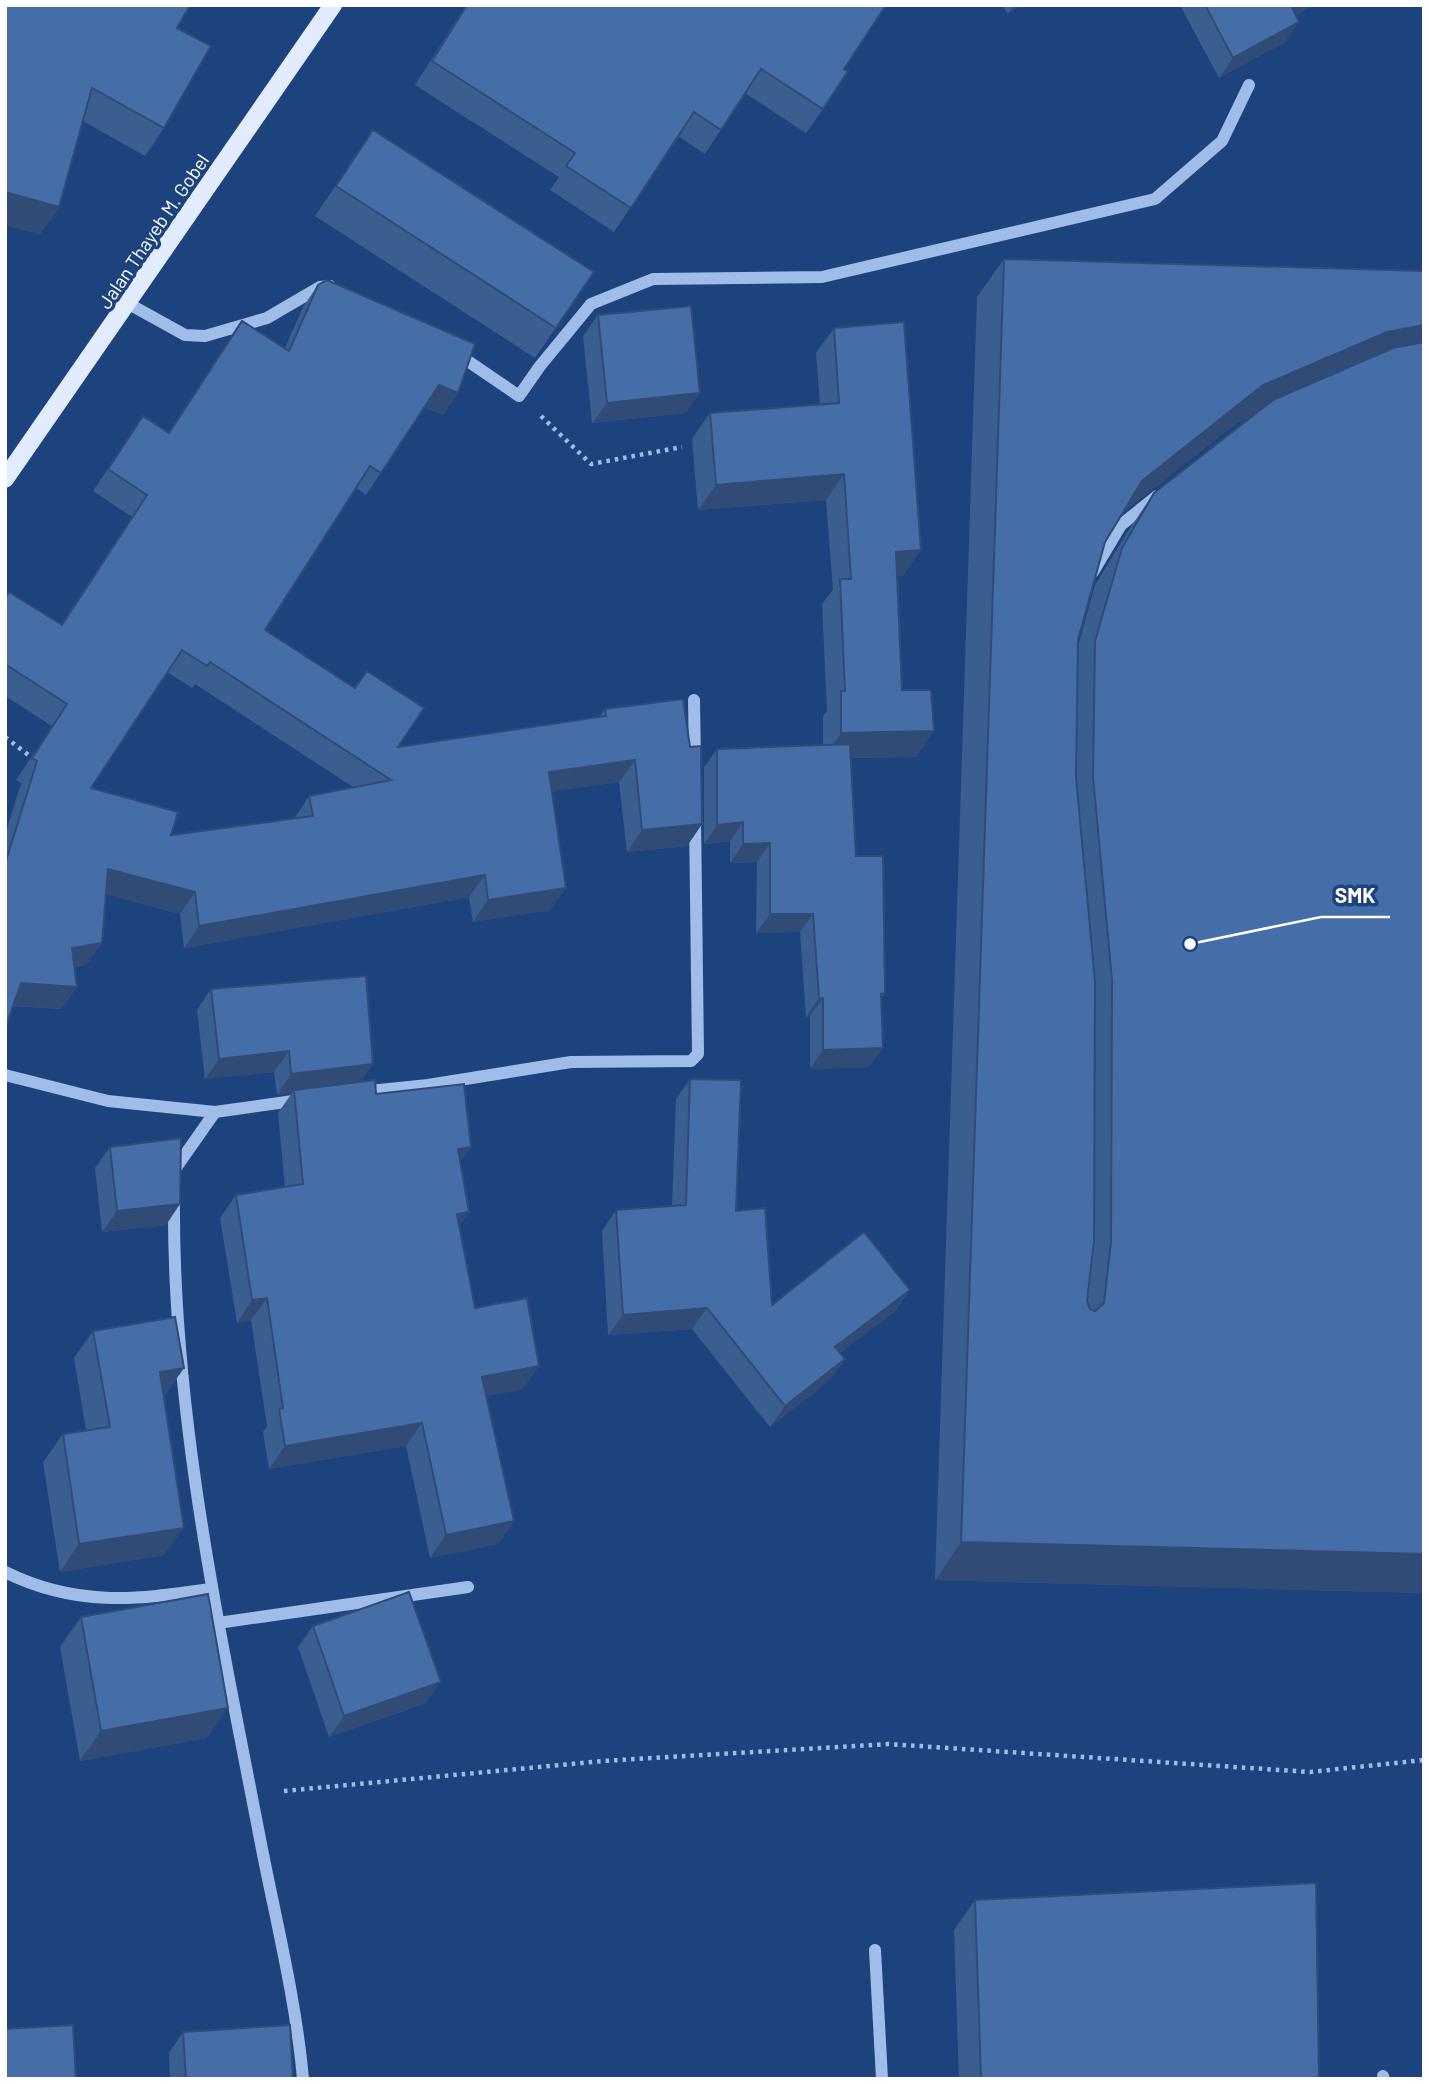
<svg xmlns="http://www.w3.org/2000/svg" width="1429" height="2084" font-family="Barlow,sans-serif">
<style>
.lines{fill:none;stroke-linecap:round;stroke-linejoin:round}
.path{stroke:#9fbde8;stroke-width:4.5;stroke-dasharray:3.5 5;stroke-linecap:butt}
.minor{stroke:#9fbde8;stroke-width:12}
.major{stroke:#e2ecfe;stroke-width:18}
.wall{fill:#3b5e90;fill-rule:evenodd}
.shaded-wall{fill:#304c76}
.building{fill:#456da8;stroke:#304c76;stroke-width:2;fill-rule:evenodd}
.labels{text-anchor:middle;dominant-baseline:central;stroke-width:7;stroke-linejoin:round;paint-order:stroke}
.street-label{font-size:19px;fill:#fff;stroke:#1d437e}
.leader{fill:none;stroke:#fff;stroke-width:2.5}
.callout-dot{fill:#fff;stroke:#1d437e;stroke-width:2.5}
.callout-label{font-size:21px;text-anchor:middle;font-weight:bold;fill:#fff;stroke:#1d437e;stroke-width:7;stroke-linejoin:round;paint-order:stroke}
</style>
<rect width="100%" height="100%" fill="#1d437e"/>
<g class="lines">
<path class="path" d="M 541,416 L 591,464 L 682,447
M 5,737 L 35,760
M 284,1791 L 603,1761 L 888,1744 L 1310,1772 L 1424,1760"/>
<path class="minor" d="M 129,304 L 185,335 L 205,336 L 267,318 L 320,287 L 330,286
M 456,353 L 519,396 L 540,366 L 591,304 L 653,279 L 822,277 L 1155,199 L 1222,141 L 1249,85
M 1093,572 L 1121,525 L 1157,496
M 694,700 L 695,763
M 5,1075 L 108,1101 L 215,1112
M 360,1092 L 428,1085 L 571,1062 L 691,1061 L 698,1054 L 695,817
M 175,1169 L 215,1112 L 300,1100
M 174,1197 C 172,1415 220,1631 261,1844 C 276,1921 296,2000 303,2079
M 5,1572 C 76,1607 135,1600 210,1589
M 218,1623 L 468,1587
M 875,1950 L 882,2079
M 1383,2076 L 1384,2079"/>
<path class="major" d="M 5,479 L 333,5"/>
</g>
<path class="wall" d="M 5,5 L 177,28 L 164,128 L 145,156 L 83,121 L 59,207 L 40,234 L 5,225 Z
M 466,5 L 886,5 L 844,69 L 823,109 L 806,133 L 745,93 L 705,154 L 678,136 L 614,232 L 550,190 L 559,177 L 415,85 Z
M 1002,5 L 1020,5 L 1008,14 Z
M 1183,5 L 1314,5 L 1296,15 L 1285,42 L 1219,78 L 1181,7 Z
M 373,130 L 594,272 L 535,358 L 315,216 Z
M 1004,259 L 1424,271 L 1424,1593 L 935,1580 L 977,297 ZM 1251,417 L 1154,493 L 1128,531 L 1095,585 L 1078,647 L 1078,640 L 1105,542 L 1122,513 L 1237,423 Z
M 318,285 L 458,393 L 443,415 L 424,407 L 366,495 L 356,488 L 265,630 L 355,688 L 367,671 L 398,747 L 599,717 L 605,709 L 690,747 L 702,824 L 687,846 L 627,852 L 619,782 L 552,791 L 551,910 L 473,922 L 469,897 L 184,948 L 180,914 L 106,894 L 87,965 L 74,967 L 77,987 L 61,1009 L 14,1006 L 5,1030 L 5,835 L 21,783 L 16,780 L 52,726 L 5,696 L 5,598 L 61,625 L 132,517 L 93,491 L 143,416 L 169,432 L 242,321 L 285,348 L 303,307 ZM 167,672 L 192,688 L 195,684 L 353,787 L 309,796 L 294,819 L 171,835 L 91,788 Z
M 598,315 L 686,413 L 592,423 L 583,336 Z
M 834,328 L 903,576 L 898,576 L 902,690 L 934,731 L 916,757 L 850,758 L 856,856 L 885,993 L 881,999 L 869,1067 L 810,1069 L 810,1016 L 806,1017 L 800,932 L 756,933 L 757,862 L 730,863 L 730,841 L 704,844 L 704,767 L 717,749 L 823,745 L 823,716 L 827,711 L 822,604 L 833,590 L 826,500 L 698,510 L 692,439 L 710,413 L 820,404 L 816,353 Z
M 211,989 L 373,1064 L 360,1082 L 461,1162 L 469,1212 L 459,1226 L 475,1308 L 523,1389 L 486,1396 L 514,1521 L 498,1544 L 430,1558 L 406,1446 L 269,1469 L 263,1432 L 267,1426 L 251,1320 L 237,1323 L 220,1218 L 236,1195 L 285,1187 L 278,1113 L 292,1093 L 277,1095 L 274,1072 L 205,1079 L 197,1010 Z
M 690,1079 L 736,1211 L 772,1305 L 910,1290 L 895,1311 L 840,1353 L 845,1359 L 830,1380 L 770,1427 L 692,1329 L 608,1335 L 602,1231 L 616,1210 L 672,1206 L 676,1099 Z
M 110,1147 L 166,1225 L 102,1232 L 95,1168 Z
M 93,1331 L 184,1368 L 164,1396 L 164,1555 L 60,1572 L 43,1462 L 63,1434 L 86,1430 L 74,1358 Z
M 81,1617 L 207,1738 L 80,1761 L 60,1647 Z
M 313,1626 L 426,1703 L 329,1737 L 298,1647 Z
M 975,1900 L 1319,2079 L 959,2079 L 954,1930 Z
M 183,2032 L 293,2079 L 170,2079 L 169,2053 Z"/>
<path class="shaded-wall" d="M 1014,5 L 1020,5 L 1008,14 Z
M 1290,5 L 1314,5 L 1276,26 Z
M 1299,22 L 1285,42 L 1219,78 L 1233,58 Z
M 5,192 L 59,207 L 40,234 L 5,225 Z
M 1424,325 L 1424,359 L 1361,370 L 1237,423 L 1115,518 L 1142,481 L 1263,385 L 1387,332 Z
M 439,385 L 458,393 L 443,415 L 424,407 Z
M 700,393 L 686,413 L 592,423 L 607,403 Z
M 844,474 L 826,500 L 698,510 L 716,485 Z
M 921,550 L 903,576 L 879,577 L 896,552 Z
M 934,731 L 916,757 L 824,758 L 841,733 Z
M 635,760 L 619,782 L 534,794 L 549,772 Z
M 743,822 L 730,841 L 704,844 L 717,825 Z
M 702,824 L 687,846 L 627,852 L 642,830 Z
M 770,843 L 757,862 L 730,863 L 743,844 Z
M 108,869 L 195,892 L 180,914 L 93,891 Z
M 485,875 L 469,897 L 184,948 L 199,926 Z
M 566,888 L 551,910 L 473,922 L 488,900 Z
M 770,914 L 813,914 L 800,932 L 756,933 Z
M 102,943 L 87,965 L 56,970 L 72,948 Z
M 21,983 L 77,987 L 61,1009 L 6,1005 Z
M 819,998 L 823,998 L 810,1016 L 806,1017 Z
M 883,1048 L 869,1067 L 810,1069 L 823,1050 Z
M 289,1051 L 274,1072 L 205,1079 L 219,1059 Z
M 373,1064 L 358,1085 L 294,1090 L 292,1093 L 277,1095 L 291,1074 Z
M 471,1147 L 455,1170 L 458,1149 Z
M 180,1204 L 166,1225 L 102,1232 L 117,1211 Z
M 469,1212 L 453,1234 L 457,1214 Z
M 910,1290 L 895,1311 L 821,1368 L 835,1347 Z
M 267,1298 L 251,1320 L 237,1323 L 252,1300 Z
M 707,1308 L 692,1329 L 608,1335 L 623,1315 Z
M 845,1359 L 830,1380 L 770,1427 L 785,1406 Z
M 539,1366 L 523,1389 L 467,1400 L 482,1377 Z
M 184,1368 L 164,1395 L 141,1400 L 160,1372 Z
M 422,1423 L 406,1446 L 269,1469 L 285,1446 Z
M 514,1521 L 498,1544 L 430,1558 L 446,1535 Z
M 184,1528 L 164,1555 L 60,1572 L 79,1544 Z
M 961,1542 L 1424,1554 L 1424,1593 L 935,1580 Z
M 441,1682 L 426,1703 L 329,1737 L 344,1716 Z
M 228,1708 L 207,1738 L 80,1761 L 101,1731 Z"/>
<path class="building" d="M 5,5 L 190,5 L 177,28 L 211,46 L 164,128 L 92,88 L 59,207 L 5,192 Z
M 467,5 L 886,5 L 844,69 L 848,71 L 823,109 L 761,69 L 721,130 L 694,112 L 631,208 L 566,166 L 575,153 L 432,61 Z
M 1205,5 L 1291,5 L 1299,22 L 1233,58 Z
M 373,130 L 594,272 L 556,328 L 336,186 Z
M 1004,259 L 1424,271 L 1424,325 L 1387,332 L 1263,385 L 1142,481 L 1105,542 L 1078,640 L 1076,777 L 1095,981 L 1094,1241 L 1087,1301 L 1090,1309 L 1095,1311 L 1104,1303 L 1111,1241 L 1112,980 L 1093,777 L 1095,641 L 1122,548 L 1154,493 L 1273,400 L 1393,348 L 1424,342 L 1424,1554 L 961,1542 Z
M 327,280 L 475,344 L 458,393 L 439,385 L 381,473 L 370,466 L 265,630 L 355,688 L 367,671 L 424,708 L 398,747 L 606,716 L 605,709 L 683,699 L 690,747 L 701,746 L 702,824 L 642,830 L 635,760 L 549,772 L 566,888 L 488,900 L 485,875 L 199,926 L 195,892 L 108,869 L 102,943 L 72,948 L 77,987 L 21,983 L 5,1029 L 5,864 L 37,761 L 32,758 L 67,704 L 5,664 L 5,598 L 9,592 L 62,625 L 147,495 L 108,469 L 143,416 L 169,433 L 242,321 L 289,351 L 318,285 ZM 182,650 L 207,666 L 210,662 L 391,780 L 309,796 L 313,816 L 171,835 L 178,812 L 91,788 Z
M 691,306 L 700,393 L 607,403 L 598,315 Z
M 904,322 L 921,550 L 896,552 L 902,690 L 931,690 L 934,731 L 841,733 L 841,691 L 845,691 L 840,579 L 851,579 L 844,474 L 716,485 L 710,413 L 839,403 L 834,328 Z
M 850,744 L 856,856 L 883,856 L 885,993 L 881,994 L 883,1048 L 823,1050 L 823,998 L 819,998 L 813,914 L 770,914 L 770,843 L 743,844 L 743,822 L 717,825 L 717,749 Z
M 366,976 L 373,1064 L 291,1074 L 289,1051 L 219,1059 L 211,989 Z
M 690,1079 L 741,1080 L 736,1211 L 765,1208 L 772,1305 L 864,1232 L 910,1290 L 835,1347 L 845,1359 L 785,1406 L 707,1308 L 623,1315 L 616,1210 L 686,1205 Z
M 375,1080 L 376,1094 L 464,1084 L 471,1147 L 458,1149 L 469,1212 L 457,1214 L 475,1308 L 527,1298 L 539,1366 L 482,1377 L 514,1521 L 446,1535 L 422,1423 L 285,1446 L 279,1409 L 283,1408 L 267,1298 L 252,1300 L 236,1195 L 303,1184 L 294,1090 Z
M 181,1138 L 180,1204 L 117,1211 L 110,1147 Z
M 175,1317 L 184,1368 L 160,1372 L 184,1528 L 79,1544 L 63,1434 L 110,1427 L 93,1331 Z
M 409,1592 L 441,1682 L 344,1716 L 313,1626 Z
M 208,1594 L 228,1708 L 101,1731 L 81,1617 Z
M 1316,1883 L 1319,2079 L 981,2079 L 975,1900 Z
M 73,2025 L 76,2079 L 5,2079 L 5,2029 Z
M 290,2025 L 293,2079 L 186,2079 L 183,2032 Z"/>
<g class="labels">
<g class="street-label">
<text transform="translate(153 231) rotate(-56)">Jalan Thayeb M. Gobel</text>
</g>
</g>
<path class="leader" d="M1190 944L1321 917H1390"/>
<circle class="callout-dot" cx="1190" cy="944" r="7"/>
<g class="callout-label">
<text x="1355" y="903">SMK</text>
</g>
<rect width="1429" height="2084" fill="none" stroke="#ffffff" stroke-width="14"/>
</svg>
